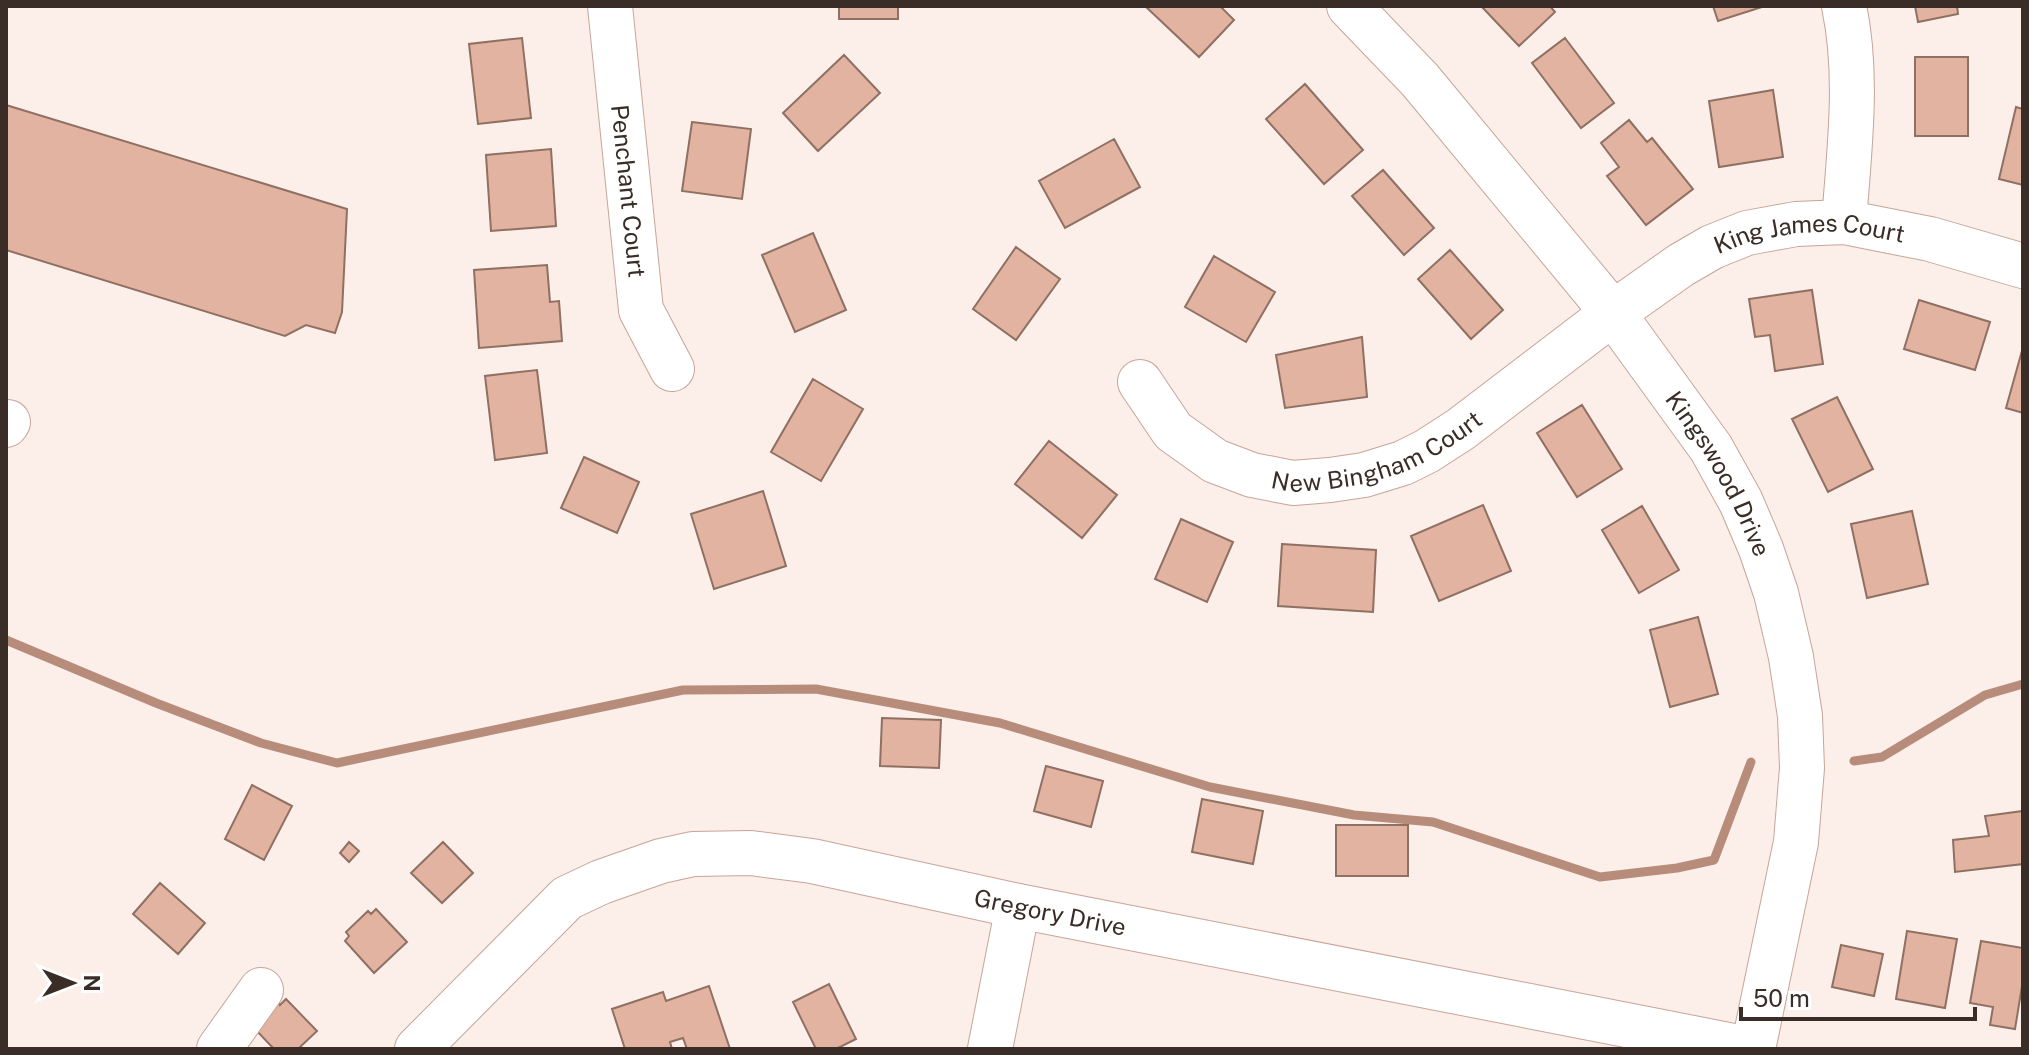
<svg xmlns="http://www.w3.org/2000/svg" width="2029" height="1055" font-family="'Public Sans',sans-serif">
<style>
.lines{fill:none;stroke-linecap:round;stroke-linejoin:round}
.stream{stroke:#b78c7a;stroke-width:9}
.building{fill:#e1b3a0;stroke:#8f7063;stroke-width:2}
.minor-casing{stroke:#c7a598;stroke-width:46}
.minor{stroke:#fff;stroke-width:44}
.labels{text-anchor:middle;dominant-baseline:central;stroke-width:7;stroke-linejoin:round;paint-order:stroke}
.street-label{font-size:24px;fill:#3a2d27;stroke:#fefefe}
</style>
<rect width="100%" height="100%" fill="#fceee8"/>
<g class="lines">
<path class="stream" d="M 6,640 L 156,703 L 261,743 L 337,763 L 683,690 L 816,689 L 1000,723 L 1210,787 L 1354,815 L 1433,822 L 1600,877 L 1677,868 L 1714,860 L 1751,762
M 1854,761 L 1882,757 L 1985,695 L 2023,684"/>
</g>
<path class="building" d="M 839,6 L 898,6 L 898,19 L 839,19 Z
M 1145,6 L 1220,6 L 1234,20 L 1199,57 Z
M 1481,6 L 1550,6 L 1555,12 L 1519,46 Z
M 1713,6 L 1765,6 L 1718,21 Z
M 1915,6 L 1957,6 L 1958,14 L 1918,22 Z
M 522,38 L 531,118 L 478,124 L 469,44 Z
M 1565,38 L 1614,103 L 1581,128 L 1532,63 Z
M 844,55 L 880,93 L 818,151 L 783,113 Z
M 1915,57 L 1968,57 L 1968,136 L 1915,136 Z
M 1305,84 L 1363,150 L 1324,184 L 1266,119 Z
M 1773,90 L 1783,157 L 1719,167 L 1709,101 Z
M 6,105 L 347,209 L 342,312 L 335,333 L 306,325 L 285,336 L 6,250 Z
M 2016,107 L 2023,109 L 2023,185 L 1999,179 Z
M 1629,120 L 1647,142 L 1652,138 L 1693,189 L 1646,225 L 1607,176 L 1619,167 L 1601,143 Z
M 692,122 L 751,129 L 742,199 L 682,191 Z
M 1114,139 L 1140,187 L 1065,228 L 1039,181 Z
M 551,149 L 556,226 L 491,231 L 486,155 Z
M 1383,170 L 1434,228 L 1404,255 L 1352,196 Z
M 813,233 L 846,310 L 795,332 L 762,255 Z
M 1016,247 L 1060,279 L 1016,340 L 973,309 Z
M 1450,250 L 1503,310 L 1471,339 L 1418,279 Z
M 1214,256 L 1275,292 L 1246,342 L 1185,307 Z
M 547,265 L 550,302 L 559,301 L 562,341 L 479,348 L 474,270 Z
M 1812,290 L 1823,364 L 1775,371 L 1770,335 L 1755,337 L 1749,299 Z
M 1919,300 L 1990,322 L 1975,370 L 1904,349 Z
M 1362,337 L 1367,397 L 1285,408 L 1276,355 Z
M 2023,347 L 2023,413 L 2006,408 Z
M 537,370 L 547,453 L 495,460 L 485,376 Z
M 813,379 L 863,409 L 821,481 L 771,452 Z
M 1837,397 L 1873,469 L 1828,492 L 1792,419 Z
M 1582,405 L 1622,469 L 1577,497 L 1537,433 Z
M 1049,441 L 1117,495 L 1082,538 L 1015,484 Z
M 584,457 L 639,482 L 617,533 L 561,508 Z
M 763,491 L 786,566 L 714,589 L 691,514 Z
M 1483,505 L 1511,571 L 1439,601 L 1411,536 Z
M 1642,506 L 1679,570 L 1639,593 L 1602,530 Z
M 1912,511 L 1928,584 L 1867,598 L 1851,524 Z
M 1181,519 L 1233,542 L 1207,602 L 1155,579 Z
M 1282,544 L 1376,550 L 1373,612 L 1278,606 Z
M 1698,617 L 1718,694 L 1670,707 L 1650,630 Z
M 882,718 L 941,720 L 939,768 L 880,766 Z
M 1046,766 L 1103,781 L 1091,827 L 1034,811 Z
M 252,785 L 292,806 L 264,860 L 225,839 Z
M 1202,799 L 1263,811 L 1253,864 L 1192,852 Z
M 2023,811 L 2023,864 L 1955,872 L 1953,840 L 1989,836 L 1985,816 Z
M 1336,825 L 1408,825 L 1408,876 L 1336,876 Z
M 349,842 L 359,851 L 349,862 L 340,853 Z
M 443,842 L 473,873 L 442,903 L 411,873 Z
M 160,883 L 205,923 L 178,954 L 133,914 Z
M 376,909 L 407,942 L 374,973 L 345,941 L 349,936 L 346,932 L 368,911 L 371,914 Z
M 1907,931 L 1957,939 L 1945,1008 L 1896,999 Z
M 1981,941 L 2023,948 L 2023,980 L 2015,1029 L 1990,1025 L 1993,1007 L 1970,1003 Z
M 1841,945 L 1883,954 L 1874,996 L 1832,987 Z
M 829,984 L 856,1039 L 836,1049 L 816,1049 L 793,1002 Z
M 709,986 L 730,1049 L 687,1049 L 683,1038 L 670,1042 L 672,1049 L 625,1049 L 612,1009 L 663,992 L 666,1001 Z
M 286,999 L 317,1031 L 298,1049 L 274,1049 L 253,1027 L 279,1003 L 280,1005 Z"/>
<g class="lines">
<defs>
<g id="minor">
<path id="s1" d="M 610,6 L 641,310 L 672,369"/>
<path id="s2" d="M 1349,6 L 1420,80 L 1613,313 L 1711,448 L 1741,502 L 1761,549 L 1776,593 L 1791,657 L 1800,716 L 1802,768 L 1796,842 L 1753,1049"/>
<path d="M 1844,6 C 1859,77 1849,151 1844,222"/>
<path id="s3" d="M 1140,382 L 1173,431 L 1215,461 L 1252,475 L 1293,483 L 1330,480 L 1364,475 L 1403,463 L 1427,451 L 1461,429 L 1613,313 L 1681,265 L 1712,247 L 1747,233 L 1796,224 L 1844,222 L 1930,239 L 2023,266"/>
<path d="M 6,425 L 8,422"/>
<path d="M 219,1049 L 261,990"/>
<path id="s4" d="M 417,1049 L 567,898 L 601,882 L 661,861 L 693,854 L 751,853 L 812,861 L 1018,906 L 1749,1049"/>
<path d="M 990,1049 L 1018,906"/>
</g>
</defs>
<use href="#minor" class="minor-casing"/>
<use href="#minor" class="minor"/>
</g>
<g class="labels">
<g class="street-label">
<text stroke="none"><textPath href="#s1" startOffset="186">Penchant Court</textPath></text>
<text stroke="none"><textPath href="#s3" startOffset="782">King James Court</textPath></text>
<text stroke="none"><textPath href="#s3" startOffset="282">New Bingham Court</textPath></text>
<text stroke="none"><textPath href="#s2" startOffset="598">Kingswood Drive</textPath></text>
<text stroke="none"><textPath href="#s4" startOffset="710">Gregory Drive</textPath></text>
</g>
</g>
<rect width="2029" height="1055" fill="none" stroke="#3a2d27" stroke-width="16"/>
<g transform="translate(72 983) rotate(90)" stroke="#fefefe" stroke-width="6" paint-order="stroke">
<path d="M0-6L14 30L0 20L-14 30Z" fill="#3a2d27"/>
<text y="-12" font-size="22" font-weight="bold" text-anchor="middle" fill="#3a2d27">N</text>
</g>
<path d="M1741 1007v12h234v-12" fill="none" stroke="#3a2d27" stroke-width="4"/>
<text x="1753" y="1007" font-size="24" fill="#3a2d27" stroke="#fefefe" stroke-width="6" paint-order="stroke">50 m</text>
</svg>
